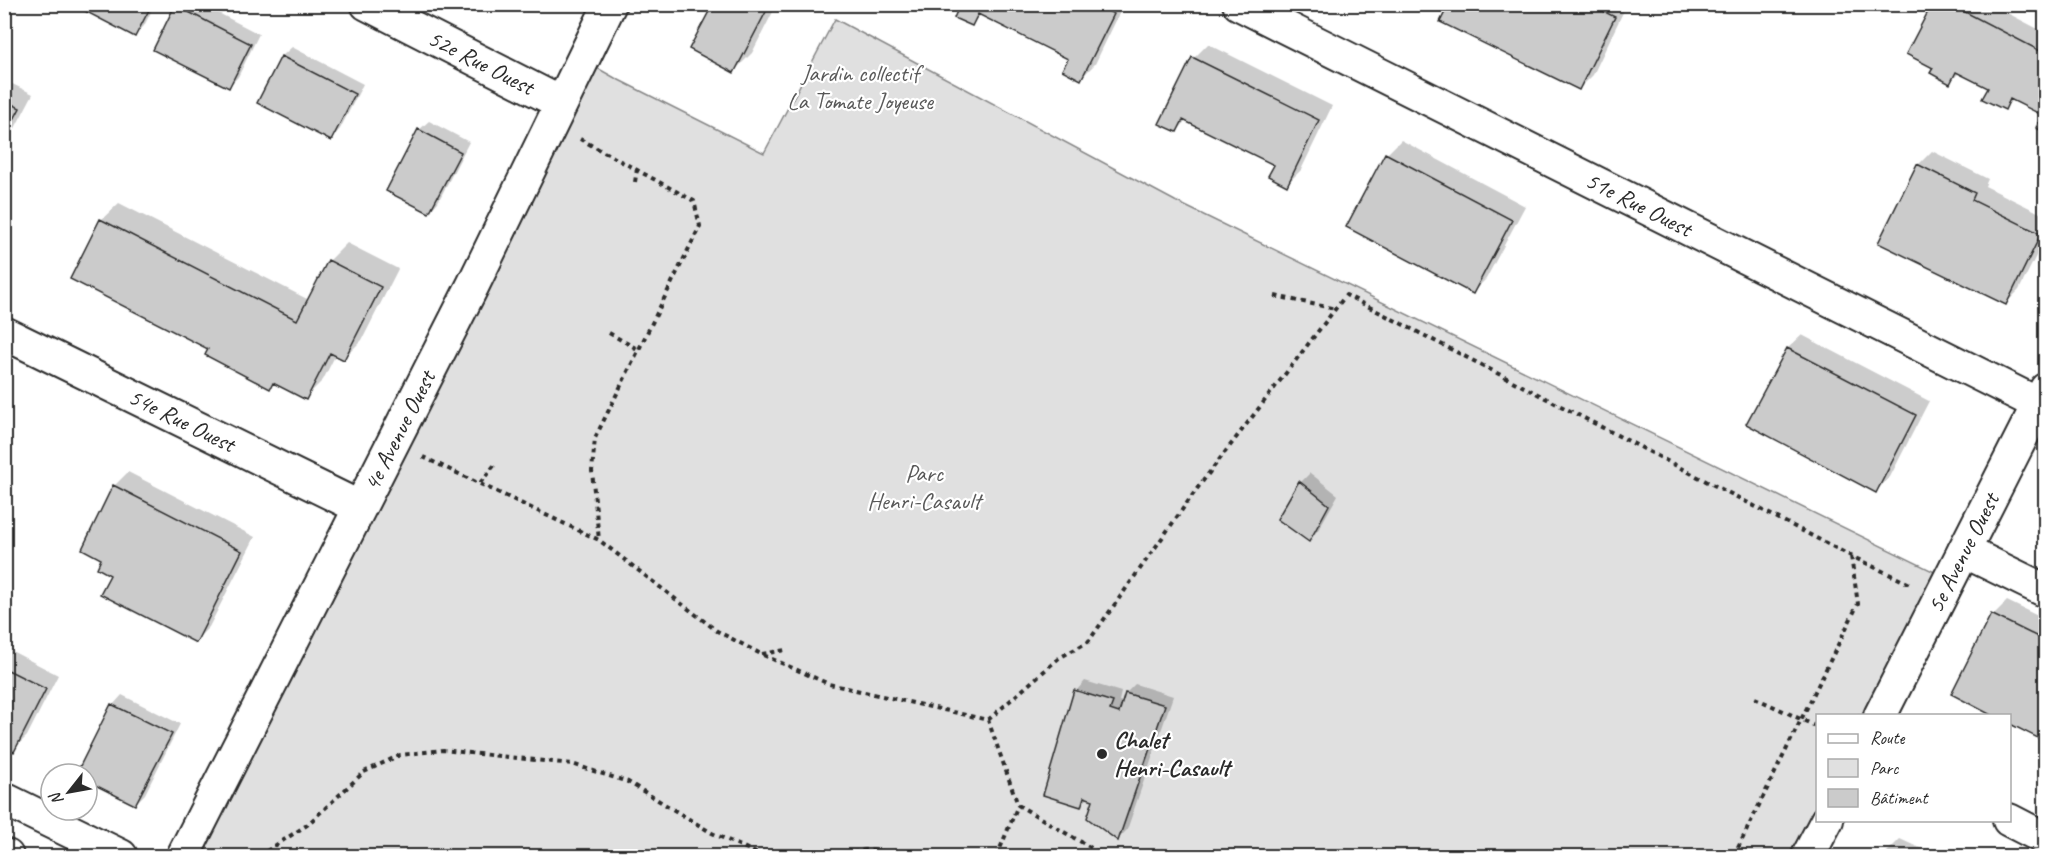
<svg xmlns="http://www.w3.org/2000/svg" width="2050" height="861" font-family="Caveat,sans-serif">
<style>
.green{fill:#e0e0e0;stroke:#868686;stroke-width:1.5}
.shadow{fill:#0003}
.building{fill:#cbcbcb;stroke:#2b2b2b;stroke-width:1.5}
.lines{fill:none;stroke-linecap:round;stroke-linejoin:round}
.minor-casing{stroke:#2b2b2b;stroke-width:36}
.path{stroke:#2b2b2b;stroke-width:4;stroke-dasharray:4.5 4.5;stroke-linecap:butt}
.minor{stroke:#fff;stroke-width:32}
.poi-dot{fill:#2b2b2b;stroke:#fff;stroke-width:2}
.labels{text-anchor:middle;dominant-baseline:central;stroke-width:4.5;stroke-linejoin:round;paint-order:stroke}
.street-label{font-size:24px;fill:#2b2b2b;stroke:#fff}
.park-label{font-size:24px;fill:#585858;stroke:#fff}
.poi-label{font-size:24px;font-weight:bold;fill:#2b2b2b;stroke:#fff;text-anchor:start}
</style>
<rect width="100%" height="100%" fill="#fff"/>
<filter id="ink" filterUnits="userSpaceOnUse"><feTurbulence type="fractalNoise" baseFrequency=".0167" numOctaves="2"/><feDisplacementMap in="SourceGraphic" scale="12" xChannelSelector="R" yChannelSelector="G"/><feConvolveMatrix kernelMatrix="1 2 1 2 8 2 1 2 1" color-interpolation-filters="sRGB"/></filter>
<g filter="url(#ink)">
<path class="green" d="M 835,19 L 1175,201 L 1949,579 L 1880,715 L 1818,716 L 1818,820 L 1808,856 L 183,856 L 583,60 L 615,78 L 764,153 Z"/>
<path class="shadow" d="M 82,4 L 155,4 L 144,26 L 134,36 Z
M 178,4 L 201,4 L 259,34 L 238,77 L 228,87 L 177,6 Z
M 715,4 L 777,4 L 752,53 L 734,71 Z
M 962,4 L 1124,4 L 1095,64 L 1081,78 L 1070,58 L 982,14 L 971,24 Z
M 1450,4 L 1627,4 L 1593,75 L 1579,89 Z
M 1934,4 L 1990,4 L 2046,33 L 2046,131 L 2044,115 L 2014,99 L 2004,108 L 1990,87 L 1960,72 L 1950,82 L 1935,67 Z
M 1208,44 L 1332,106 L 1301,170 L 1287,184 L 1276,164 L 1187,120 L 1177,131 L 1194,58 Z
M 292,47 L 363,84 L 340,129 L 331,139 L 259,102 L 282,56 Z
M 4,80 L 33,94 L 4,149 Z
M 429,121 L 469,142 L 438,202 L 429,212 L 419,130 Z
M 1401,140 L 1525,206 L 1486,279 L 1472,293 L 1348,226 L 1387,154 Z
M 1932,151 L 1988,179 L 1985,186 L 2046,216 L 2046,236 L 2019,290 L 2005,304 L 1918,165 Z
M 119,203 L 309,300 L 329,261 L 347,243 L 398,269 L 362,340 L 344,358 L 336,354 L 323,380 L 305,398 L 275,382 L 270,387 L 210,348 L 101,220 Z
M 1802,335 L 1929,401 L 1890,477 L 1876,491 L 1788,348 Z
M 128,472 L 255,537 L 209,627 L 195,641 L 112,574 L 103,558 L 114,486 Z
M 1310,473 L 1338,495 L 1318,530 L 1309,540 L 1279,518 L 1301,482 Z
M 2007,601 L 2046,620 L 2046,740 L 2010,722 L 2010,716 L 1953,694 L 1993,615 Z
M 4,647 L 58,675 L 27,736 L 13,750 L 4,746 Z
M 1085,681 L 1121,692 L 1119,701 L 1123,702 L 1126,693 L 1135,684 L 1173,696 L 1127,830 L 1118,839 L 1095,799 L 1089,797 L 1081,805 L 1076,691 Z
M 122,695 L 180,724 L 145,794 L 135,804 L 87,779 L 87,774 L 78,774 L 113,705 Z
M 1900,839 L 1937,856 L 1883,856 Z"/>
<path class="building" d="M 81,4 L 152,4 L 135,37 L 79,8 Z
M 713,4 L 770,4 L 734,73 L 689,49 Z
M 960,4 L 1094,4 L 1114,14 L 1081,80 L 1062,70 L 1068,59 L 978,14 L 972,26 L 954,18 Z
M 1449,4 L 1589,4 L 1615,17 L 1579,90 L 1440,22 Z
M 1932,4 L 1950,4 L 2046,54 L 2046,133 L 2036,128 L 2042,115 L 2010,99 L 2005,110 L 1982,99 L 1988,88 L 1956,72 L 1950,84 L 1930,73 L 1933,68 L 1906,54 Z
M 175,5 L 251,44 L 229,88 L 153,50 Z
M 281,56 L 355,94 L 331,141 L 257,103 Z
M 1192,57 L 1319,120 L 1287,186 L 1268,176 L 1274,165 L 1183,120 L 1177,132 L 1159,124 Z
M 4,100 L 20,108 L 4,138 Z
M 418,129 L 461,152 L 429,213 L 386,191 Z
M 1385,153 L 1512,220 L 1473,294 L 1346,227 Z
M 1917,164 L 1975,193 L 1972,200 L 2041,234 L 2006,305 L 1878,243 Z
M 100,219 L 297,320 L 328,260 L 381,287 L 344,360 L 330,353 L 306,400 L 273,383 L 270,389 L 205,355 L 208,349 L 70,279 Z
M 1787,348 L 1916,415 L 1876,493 L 1746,424 Z
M 1299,481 L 1329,505 L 1309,542 L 1277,519 Z
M 113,485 L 242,551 L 196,643 L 100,594 L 110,575 L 97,568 L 101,559 L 82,549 Z
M 1991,614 L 2046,641 L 2046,742 L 2010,724 L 2010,716 L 1993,716 L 1951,694 Z
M 4,668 L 46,689 L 14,752 L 4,747 Z
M 1074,690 L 1113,702 L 1110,710 L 1119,713 L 1125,693 L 1165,705 L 1118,841 L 1087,818 L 1093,800 L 1084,797 L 1081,807 L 1043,795 Z
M 111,704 L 172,734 L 135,805 L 87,781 L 87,774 L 76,774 Z"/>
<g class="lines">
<defs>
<g id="minor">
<path id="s1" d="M 367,4 L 561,103"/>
<path id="s2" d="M 1239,4 L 2038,404"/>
<path id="s3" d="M 4,333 L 359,507"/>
<path d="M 1964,551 L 2046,591"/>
<path id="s4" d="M 1880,716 L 2046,389"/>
<path d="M 4,799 L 121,856"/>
<path d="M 2009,820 L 2046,839"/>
<path d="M 4,855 L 7,856"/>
<path id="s5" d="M 183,856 L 473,285 L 610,4"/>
<path d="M 1808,856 L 1827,820"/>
</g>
</defs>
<use href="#minor" class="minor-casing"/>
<path class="path" d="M 580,139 L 694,201 L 700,226 L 595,438 L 592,471 L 599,540
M 635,182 L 637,169
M 1275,296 L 1336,309
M 609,333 L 639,350
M 423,457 L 599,540 L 717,631 L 761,654 L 829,684 L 988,720 L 1018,805 L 1105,856
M 480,483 L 497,462
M 762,654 L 785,650
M 1755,698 L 1818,727
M 988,720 L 1059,658 L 1088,642 L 1199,486 L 1346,295 L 1851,556 L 1912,585
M 259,856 L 307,825 L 364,772 L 400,755 L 443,750 L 572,764 L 628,782 L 712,833 L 763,856
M 835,856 L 865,850 L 935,856
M 997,856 L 1018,805
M 1734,856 L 1858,604 L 1851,556"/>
<use href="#minor" class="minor"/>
</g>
</g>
<circle class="poi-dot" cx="1102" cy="754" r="6"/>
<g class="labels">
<g class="street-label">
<text stroke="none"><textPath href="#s1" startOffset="128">52e Rue Ouest</textPath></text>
<text stroke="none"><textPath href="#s2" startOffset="447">51e Rue Ouest</textPath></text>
<text stroke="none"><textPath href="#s3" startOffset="198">54e Rue Ouest</textPath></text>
<text stroke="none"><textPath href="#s5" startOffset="477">4e Avenue Ouest</textPath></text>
<text stroke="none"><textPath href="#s4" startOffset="183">5e Avenue Ouest</textPath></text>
</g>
<g class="park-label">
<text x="860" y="73">Jardin collectif<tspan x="860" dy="28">La Tomate Joyeuse</tspan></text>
<text x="924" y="473">Parc<tspan x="924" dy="28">Henri-Casault</tspan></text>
</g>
<g class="poi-label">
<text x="1114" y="740">Chalet<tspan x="1114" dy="28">Henri-Casault</tspan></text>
</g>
</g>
<rect width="2050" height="861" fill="none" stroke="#fff" stroke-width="24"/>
<rect x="12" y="12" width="2026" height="837" fill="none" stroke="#2b2b2b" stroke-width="2" filter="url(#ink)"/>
<rect x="1816" y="714" width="195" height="108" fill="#ffffff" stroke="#aaaaaa" stroke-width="1.5"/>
<rect x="1828" y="734" width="30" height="9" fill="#ffffff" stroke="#aaaaaa" stroke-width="1.5"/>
<text x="1870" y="744" font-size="18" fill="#2b2b2b">Route</text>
<rect x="1828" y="759" width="30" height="18" fill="#e0e0e0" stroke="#aaaaaa" stroke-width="1.5"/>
<text x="1870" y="774" font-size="18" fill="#2b2b2b">Parc</text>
<rect x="1828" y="789" width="30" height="18" fill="#cbcbcb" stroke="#aaaaaa" stroke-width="1.5"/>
<text x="1870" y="804" font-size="18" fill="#2b2b2b">Bâtiment</text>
<g transform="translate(69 792) rotate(239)"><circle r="28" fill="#ffffff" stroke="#aaaaaa" stroke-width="1.5"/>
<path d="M0-4.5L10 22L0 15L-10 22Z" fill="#2b2b2b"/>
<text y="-9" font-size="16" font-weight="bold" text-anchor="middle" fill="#2b2b2b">N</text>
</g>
</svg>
